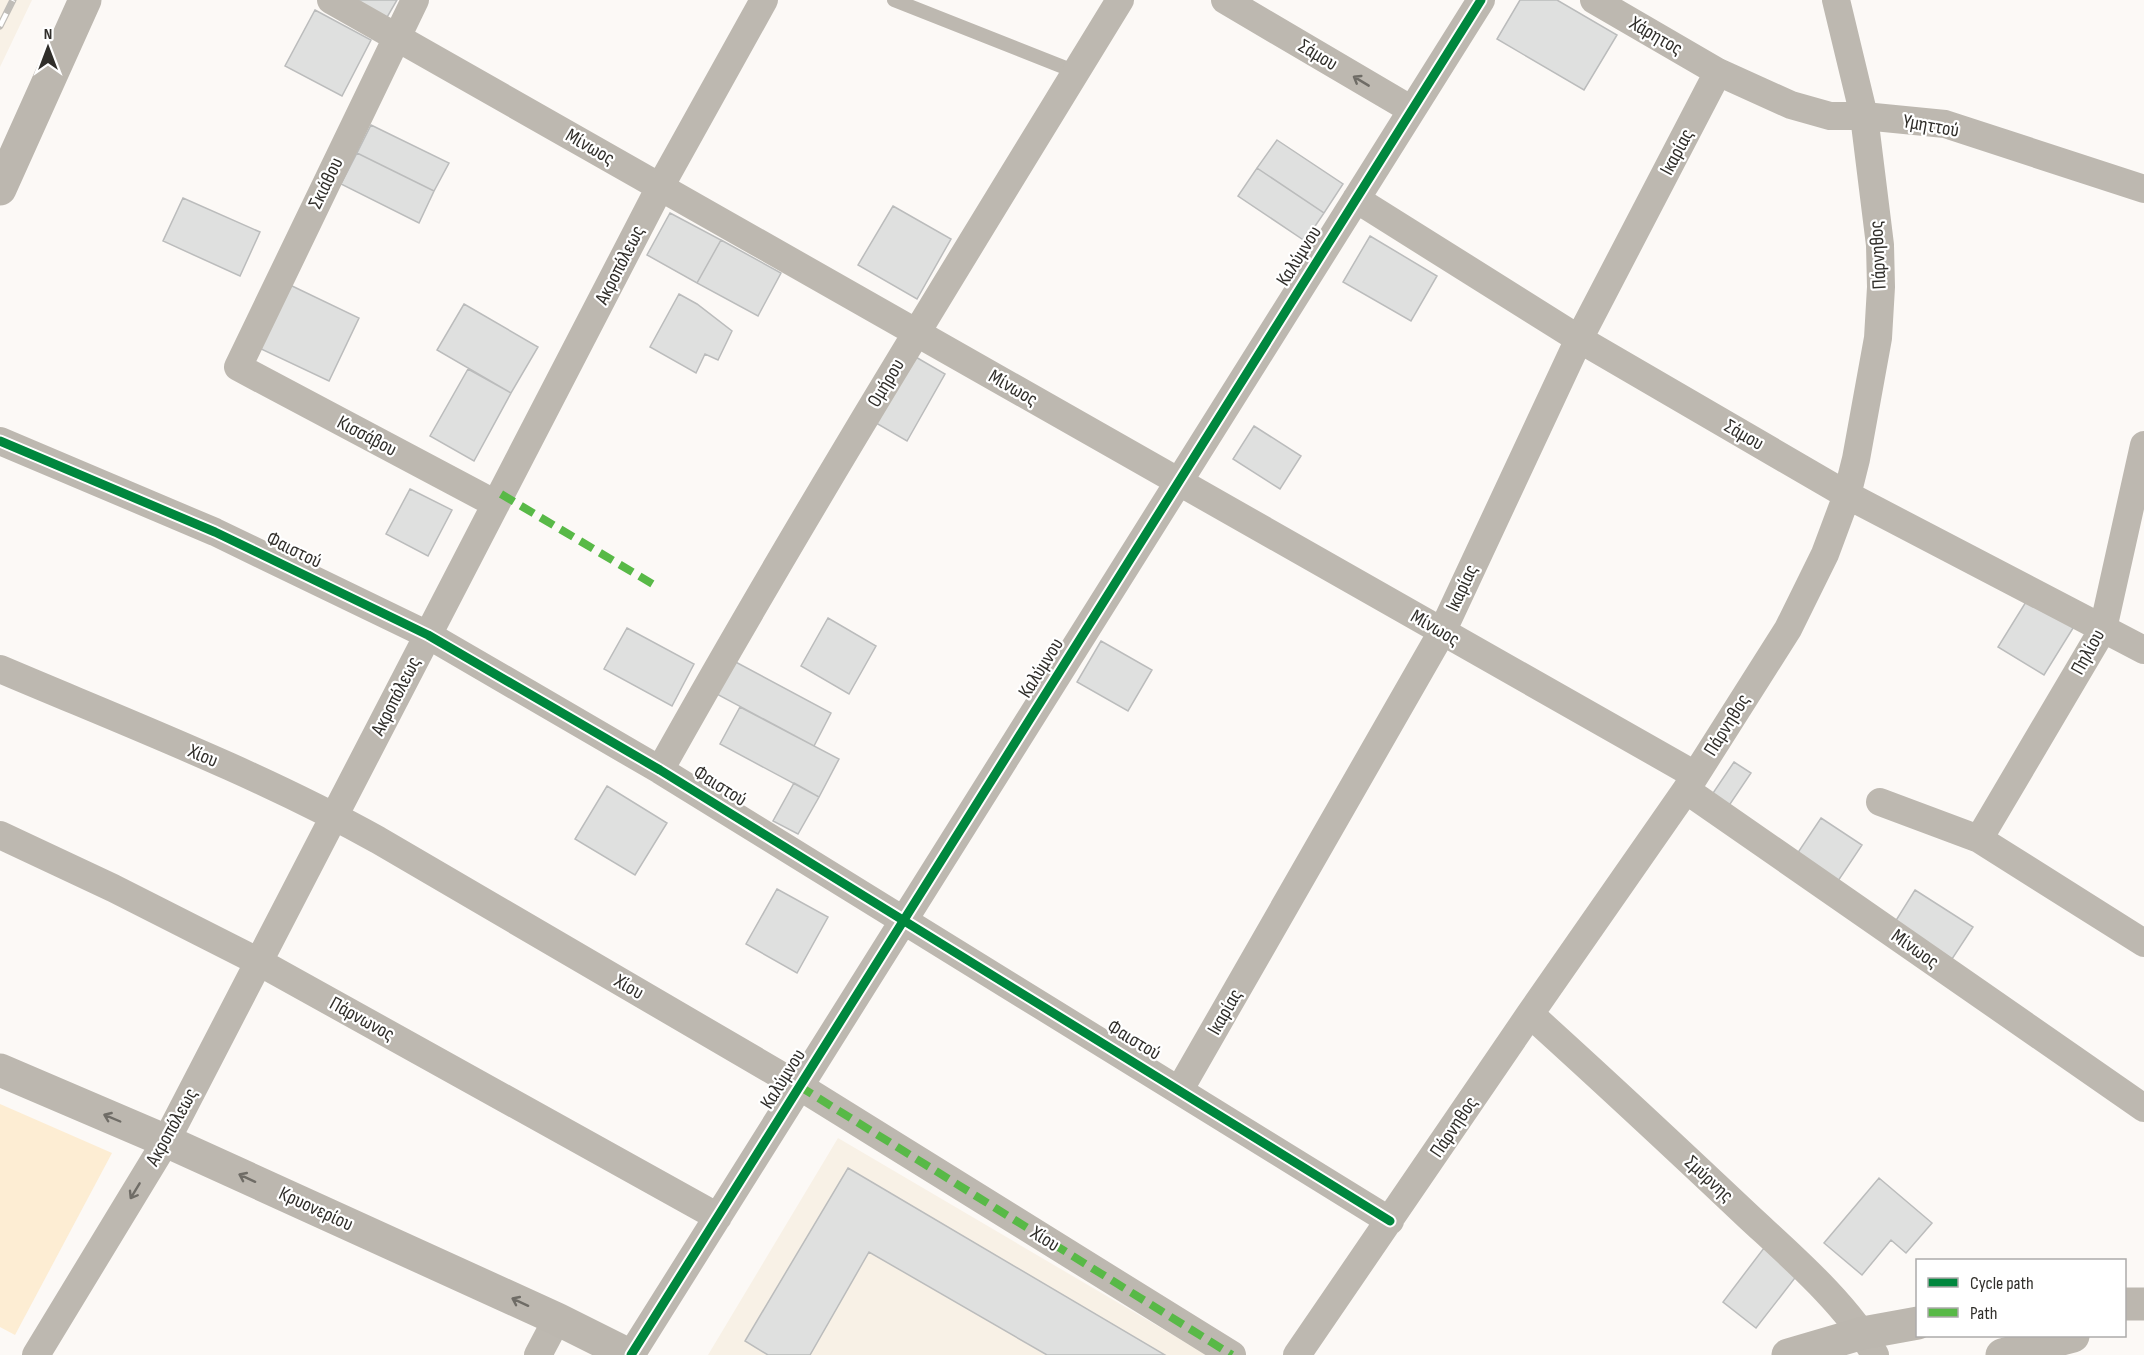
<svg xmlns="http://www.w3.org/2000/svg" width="2144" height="1355" font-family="'Sofia Sans Condensed',sans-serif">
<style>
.built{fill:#f8f1e6}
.green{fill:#fdedd3}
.building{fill:#dfe0df;stroke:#bbbcbc;stroke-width:1.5}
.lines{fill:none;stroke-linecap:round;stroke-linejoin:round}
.lane{stroke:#bdb8b0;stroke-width:14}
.street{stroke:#bdb8b0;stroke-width:28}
.secondary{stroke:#bcb7af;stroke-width:33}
.rail-casing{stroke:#c0bdb8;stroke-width:7}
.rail{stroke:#fff;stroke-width:4.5;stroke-dasharray:14;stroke-linecap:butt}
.quiet{stroke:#58b947;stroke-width:8;stroke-dasharray:15 8;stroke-linecap:butt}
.cycleway-casing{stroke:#fff;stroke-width:13}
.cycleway{stroke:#00873e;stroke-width:9}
.oneway{stroke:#6f6c66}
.labels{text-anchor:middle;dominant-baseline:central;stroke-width:4.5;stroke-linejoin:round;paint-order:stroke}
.street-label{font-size:20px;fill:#302e2a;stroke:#fff}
</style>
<rect width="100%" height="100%" fill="#fcf9f6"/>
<path class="built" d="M 0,0 L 32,0 L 0,67 Z
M 838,1138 L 1207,1355 L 708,1355 Z"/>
<path class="green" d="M 0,1104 L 112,1153 L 15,1335 L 0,1327 Z"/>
<path class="building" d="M 351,0 L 397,0 L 386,19 Z
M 1520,0 L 1557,0 L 1617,35 L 1584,90 L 1497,39 Z
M 315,10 L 371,40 L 342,96 L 285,66 Z
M 371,125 L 449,163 L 434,191 L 357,153 Z
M 1277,140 L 1343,184 L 1324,213 L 1257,168 Z
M 357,153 L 434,191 L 419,223 L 341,184 Z
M 1257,168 L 1324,213 L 1305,241 L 1238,196 Z
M 183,198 L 260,232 L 240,276 L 163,241 Z
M 893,206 L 951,239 L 917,299 L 858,265 Z
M 670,213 L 721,240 L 697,283 L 647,255 Z
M 1370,236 L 1437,276 L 1411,321 L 1343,282 Z
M 721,240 L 781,273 L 758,316 L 697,283 Z
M 290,285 L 359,318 L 329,381 L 259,348 Z
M 679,294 L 697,304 L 732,331 L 718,360 L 705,354 L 696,373 L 650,347 Z
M 464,304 L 538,347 L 511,393 L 437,350 Z
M 914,356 L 945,374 L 907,441 L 876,423 Z
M 468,369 L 511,393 L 474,461 L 430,436 Z
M 1254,426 L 1301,456 L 1280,489 L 1233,459 Z
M 410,489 L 452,510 L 428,556 L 386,534 Z
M 2029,597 L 2078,620 L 2044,675 L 1998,647 Z
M 828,618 L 876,646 L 849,694 L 801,666 Z
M 627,628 L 694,664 L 672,706 L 604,669 Z
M 1101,641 L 1152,670 L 1128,711 L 1077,682 Z
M 730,659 L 831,713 L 814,746 L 713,692 Z
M 740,707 L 839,759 L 819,797 L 720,744 Z
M 1734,762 L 1751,773 L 1726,810 L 1709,799 Z
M 794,783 L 819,797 L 798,834 L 773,821 Z
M 607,786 L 667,823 L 635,875 L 575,839 Z
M 1821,818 L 1862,845 L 1836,884 L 1795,857 Z
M 777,889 L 828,917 L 797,973 L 746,944 Z
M 1915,890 L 1973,927 L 1952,959 L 1895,922 Z
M 848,1168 L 1165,1355 L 1047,1355 L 869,1252 L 810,1355 L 768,1355 L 745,1341 Z
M 1879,1178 L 1932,1223 L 1906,1253 L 1891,1240 L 1862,1275 L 1824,1243 Z
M 1764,1248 L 1798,1274 L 1756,1328 L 1723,1302 Z"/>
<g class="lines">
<path class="lane" d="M 894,0 L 1076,72"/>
<path class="street" d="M 331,0 L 1695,775
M 415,0 L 238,367 L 496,504
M 1225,0 L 1412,110
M 1594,0 L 1718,72 L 1791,105 L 1830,116 L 1864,116 L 1945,124 L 2144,189
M 1356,199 L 1579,339 L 1847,495 L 2144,650
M 0,441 L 215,532 L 428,635 L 660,770 L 1390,1221
M 0,669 C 127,723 257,773 378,840 L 799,1086 L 1232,1355
M 660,770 C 806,509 964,255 1120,0
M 1686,790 L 2144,1108
M 1880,802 L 1979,839 L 2144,943
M 0,835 L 113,888 L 259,962 L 718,1217
M 1979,839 L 2103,629 L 2144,445
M 1530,1014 C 1604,1081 1677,1149 1750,1218 C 1791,1256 1849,1306 1875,1355
M 1180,1089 L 1442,632 L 1579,339 L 1718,72
M 36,1355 L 166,1141 L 660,187 L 764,0
M 538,1355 L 557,1319
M 631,1355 L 1481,0
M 1297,1355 L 1530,1014 L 1686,790 L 1788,629 L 1825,554 L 1847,495 L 1856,459 L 1878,338 L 1881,287 L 1880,245 L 1864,116 L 1836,0"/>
<path class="secondary" d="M 0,189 L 85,0
M 0,1070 L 166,1141 L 557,1319 L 629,1355
M 2124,1304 L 2144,1304
M 1788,1355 L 1863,1333 L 1918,1323
M 2002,1355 L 2073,1336"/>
<defs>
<path id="rail" d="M 0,26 L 13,0"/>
</defs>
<use href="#rail" class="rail-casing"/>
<use href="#rail" class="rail"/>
<path class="quiet" d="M 501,494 L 656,586
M 799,1086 L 1232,1355"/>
<defs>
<path id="cycleway" d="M 0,441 L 215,532 L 428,635 L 660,770 L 1390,1221
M 631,1355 L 1481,0"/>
</defs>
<use href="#cycleway" class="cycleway-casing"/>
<use href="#cycleway" class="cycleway"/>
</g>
<defs><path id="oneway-shaft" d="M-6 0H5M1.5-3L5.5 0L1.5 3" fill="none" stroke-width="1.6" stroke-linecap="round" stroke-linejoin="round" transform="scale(1.5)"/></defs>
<g class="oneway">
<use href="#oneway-shaft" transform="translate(1361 81) rotate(-149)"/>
<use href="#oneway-shaft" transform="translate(112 1118) rotate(-157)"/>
<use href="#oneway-shaft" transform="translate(247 1178) rotate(-155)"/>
<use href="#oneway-shaft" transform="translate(135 1191) rotate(121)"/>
<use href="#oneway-shaft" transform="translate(520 1302) rotate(-155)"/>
</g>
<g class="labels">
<g class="street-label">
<text transform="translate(1656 36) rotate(30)">Χάρητος</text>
<text transform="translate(1318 55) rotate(31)">Σάμου</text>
<text transform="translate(1931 126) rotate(10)">Υμηττού</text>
<text transform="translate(590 147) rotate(30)">Μίνωος</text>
<text transform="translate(1677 152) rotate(-62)">Ικαρίας</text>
<text transform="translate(326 183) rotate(-64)">Σκιάθου</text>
<text transform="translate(1878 255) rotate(-93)">Πάρνηθος</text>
<text transform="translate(1299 256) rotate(-58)">Καλύμνου</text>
<text transform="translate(620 265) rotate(-63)">Ακροπόλεως</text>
<text transform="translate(886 383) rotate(-59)">Ομήρου</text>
<text transform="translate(1013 388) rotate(30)">Μίνωος</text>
<text transform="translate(1744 435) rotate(30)">Σάμου</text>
<text transform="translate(367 436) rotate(28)">Κισσάβου</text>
<text transform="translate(294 550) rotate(26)">Φαιστού</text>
<text transform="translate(1462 588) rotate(-65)">Ικαρίας</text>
<text transform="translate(1435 628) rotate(30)">Μίνωος</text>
<text transform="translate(2088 652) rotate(-61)">Πηλίου</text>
<text transform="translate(1041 668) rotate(-58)">Καλύμνου</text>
<text transform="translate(396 696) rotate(-63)">Ακροπόλεως</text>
<text transform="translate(1727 725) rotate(-58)">Πάρνηθος</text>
<text transform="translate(203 756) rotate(23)">Χίου</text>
<text transform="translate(720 786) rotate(32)">Φαιστού</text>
<text transform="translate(1915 949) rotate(35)">Μίνωος</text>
<text transform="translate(629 987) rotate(30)">Χίου</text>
<text transform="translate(1225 1012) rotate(-60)">Ικαρίας</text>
<text transform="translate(362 1019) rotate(29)">Πάρνωνος</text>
<text transform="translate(1134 1040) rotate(31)">Φαιστού</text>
<text transform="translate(783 1079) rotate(-58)">Καλύμνου</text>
<text transform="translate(172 1127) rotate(-61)">Ακροπόλεως</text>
<text transform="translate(1454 1127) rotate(-56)">Πάρνηθος</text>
<text transform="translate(1709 1179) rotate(43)">Σμύρνης</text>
<text transform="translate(316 1209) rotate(25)">Κρυονερίου</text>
<text transform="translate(1045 1239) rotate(32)">Χίου</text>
</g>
</g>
<rect x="1916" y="1259" width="210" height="78" fill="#ffffff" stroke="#acabaa" stroke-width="1.5"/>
<rect x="1928" y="1278" width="30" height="9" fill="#00873e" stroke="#acabaa" stroke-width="1.5"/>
<text x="1970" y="1289" font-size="18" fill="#302e2a">Cycle path</text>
<rect x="1928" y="1308" width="30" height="9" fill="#58b947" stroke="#acabaa" stroke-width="1.5"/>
<text x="1970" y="1319" font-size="18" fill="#302e2a">Path</text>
<g transform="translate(48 48)" stroke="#ffffff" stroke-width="4.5" paint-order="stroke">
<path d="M0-4.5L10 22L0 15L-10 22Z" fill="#302e2a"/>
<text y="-9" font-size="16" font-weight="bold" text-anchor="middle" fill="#302e2a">N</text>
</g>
</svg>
